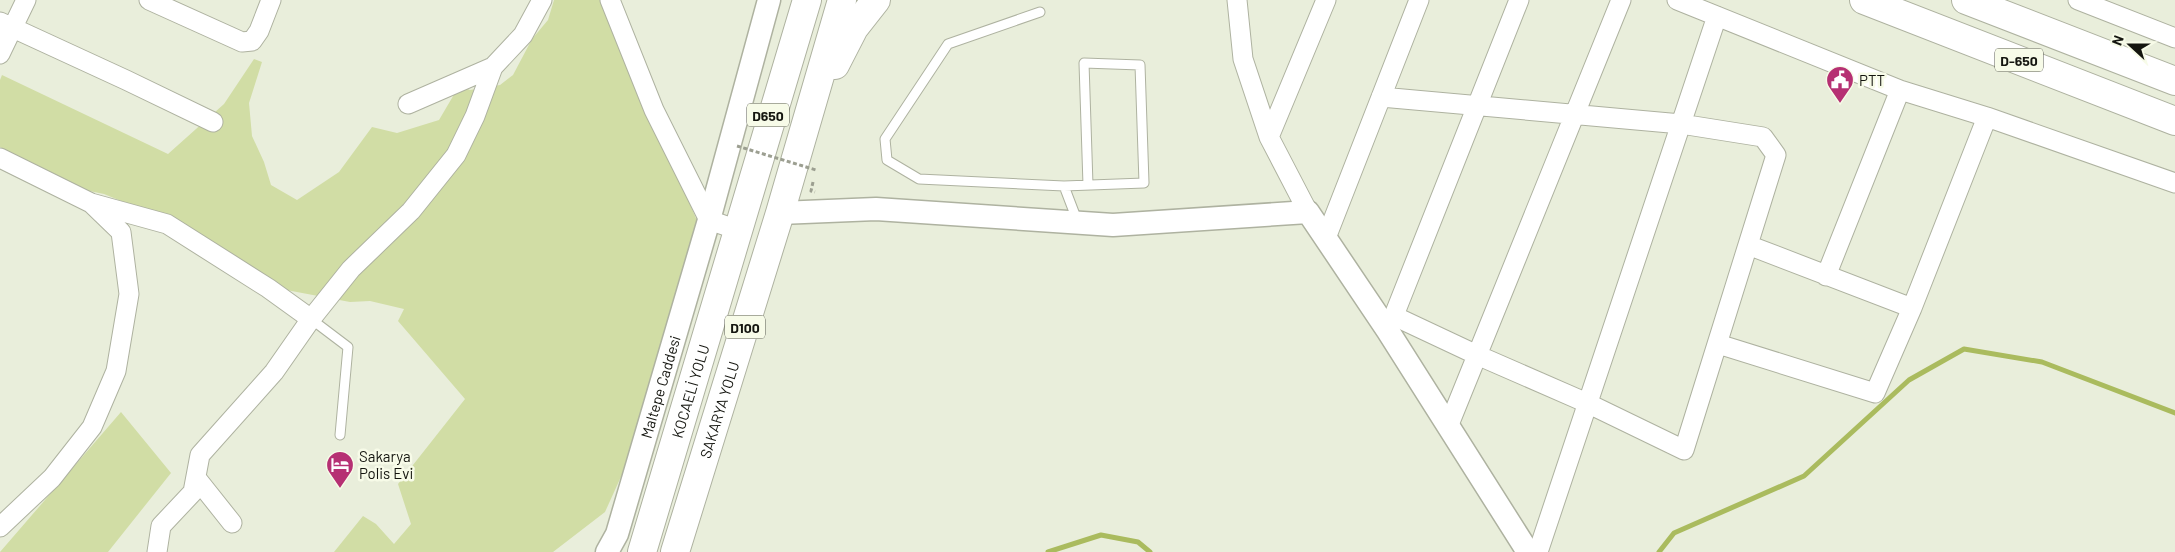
<svg xmlns="http://www.w3.org/2000/svg" width="2175" height="552" font-family="Barlow,sans-serif">
<style>
.green{fill:#d1dda5}
.lines{fill:none;stroke-linecap:round;stroke-linejoin:round}
.stream{stroke:#aabb5e;stroke-width:5}
.service-casing{stroke:#aeb2a0;stroke-width:11}
.minor-casing{stroke:#aeb2a0;stroke-width:21}
.tertiary-casing{stroke:#aeb2a0;stroke-width:25}
.trunk-casing{stroke:#aeb2a0;stroke-width:30}
.path{stroke:#9c9f91;stroke-width:3;stroke-dasharray:4 2.5;stroke-linecap:butt}
.service{stroke:#fff;stroke-width:9}
.minor{stroke:#fff;stroke-width:19}
.tertiary{stroke:#fff;stroke-width:22}
.trunk{stroke:#fff;stroke-width:28}
.path-bridge{stroke:#9c9f91;stroke-width:3;stroke-dasharray:4 2.5;stroke-linecap:butt}
.labels{text-anchor:middle;dominant-baseline:central;stroke-width:5;stroke-linejoin:round;paint-order:stroke}
.shield{fill:#f7fbe8;stroke:#585a50;stroke-width:1}
.shield-label{font-size:14px;font-weight:bold;fill:#14150f}
.poi-label{font-size:15px;fill:#14150f;stroke:#f7fbe8;text-anchor:start}
.street-label{font-size:15px;fill:#14150f;stroke:#f7fbe8}
</style>
<rect width="100%" height="100%" fill="#e9eedb"/>
<path class="green" d="M 554,0 L 603,0 L 698,223 L 677,288 L 634,448 L 605,512 L 553,552 L 334,552 L 363,516 L 376,524 L 394,544 L 411,524 L 398,484 L 465,399 L 398,321 L 404,309 L 370,301 L 350,302 L 281,289 L 148,212 L 104,194 L 70,187 L 0,147 L 0,80 L 2,75 L 168,154 L 224,104 L 254,59 L 262,62 L 249,103 L 252,136 L 264,162 L 271,185 L 297,200 L 339,172 L 372,127 L 397,133 L 439,120 L 459,86 L 470,90 L 500,85 L 513,75 L 532,39 L 548,20 Z
M 121,412 L 171,473 L 108,552 L 0,552 Z"/>
<g class="lines">
<path class="stream" d="M 1048,552 L 1101,535 L 1138,542 L 1150,552
M 1659,552 L 1674,533 L 1804,476 L 1909,380 L 1964,349 L 2042,362 L 2175,413"/>
<defs>
<path id="service" d="M 1040,12 L 948,44 L 885,139 L 887,160 L 919,179 L 1064,186 L 1077,220
M 1064,186 L 1144,183 L 1140,65 L 1084,63 L 1088,185
M 311,319 L 348,347 L 340,435"/>
<path id="minor" d="M 149,0 L 242,42 L 252,41 L 259,31 L 271,0
M 610,0 L 654,110 L 709,220 L 738,230
M 1237,0 L 1243,59 L 1269,137 L 1308,212
M 1677,0 L 1900,90 L 1987,117 L 2175,183
M 2078,0 L 2175,38
M 0,22 L 126,80 L 213,122
M 0,54 L 26,0
M 1381,97 L 1681,124 L 1763,137 L 1776,155 L 1684,450 L 1587,403 L 1477,355 L 1394,316
M 408,104 L 493,67 L 523,35 L 542,0
M 1269,137 L 1326,0
M 0,158 L 91,203 L 167,224 L 268,288 L 311,319
M 1326,238 L 1419,0
M 1748,245 L 1912,308
M 1826,276 L 1900,90
M 1389,328 L 1519,0
M 1718,344 L 1875,393 L 1912,308 L 1987,117
M 1448,427 L 1621,0
M 197,479 L 232,523
M 0,527 L 52,478 L 92,427 L 116,371 L 129,294 L 121,232 L 91,203
M 157,552 L 161,526 L 193,492 L 200,455 L 274,372 L 311,319 L 351,269 L 411,211 L 456,155 L 475,116 L 493,67
M 1538,552 L 1717,16"/>
<g id="tertiary">
<path d="M 780,213 L 876,209 L 1113,225 L 1308,212 L 1388,331 L 1528,552"/>
<path id="s1" d="M 607,552 L 617,534 L 709,220 L 769,0"/>
</g>
<g id="trunk">
<path d="M 1864,0 L 2175,121"/>
<path d="M 1966,0 L 2175,81"/>
<path d="M 835,65 L 854,28 L 876,0"/>
<path id="s2" d="M 642,552 L 807,0"/>
<path id="s3" d="M 675,552 L 780,213 L 842,0"/>
</g>
</defs>
<use href="#service" class="service-casing"/>
<use href="#minor" class="minor-casing"/>
<use href="#tertiary" class="tertiary-casing"/>
<use href="#trunk" class="trunk-casing"/>
<path class="path" d="M 813,182 L 811,191 L 815,192"/>
<use href="#service" class="service"/>
<use href="#minor" class="minor"/>
<use href="#tertiary" class="tertiary"/>
<use href="#trunk" class="trunk"/>
<path class="path-bridge" d="M 737,146 L 816,170"/>
</g>
<defs>
<symbol id="civic-pin" viewBox="-11 -11 22 30"><path d="M0 17L-7.5 6A9.5 9.5 0 1 1 7.5 6Z" fill="#b63073" stroke="#f7fbe8"/><path d="M-.6-6.5H3V-4.5H.6V-3L4-1V1h2V6H-6V1h2V-1L-.6-3ZM-1.2 2.5V6h2.4V2.5Z" fill="#fff"/></symbol>
<symbol id="hotel-pin" viewBox="-11 -11 22 30"><path d="M0 17L-7.5 6A9.5 9.5 0 1 1 7.5 6Z" fill="#b63073" stroke="#f7fbe8"/><path d="M-6-4.5h1.5V1H6V5H4.5V3h-9V5H-6ZM-4 0a1.8 1.8 0 1 1 3.6 0ZM.5 0V-2.5h3Q6-2.5 6 0Z" fill="#fff"/></symbol>
</defs>
<g fill-rule="evenodd">
<use href="#civic-pin" x="1824" y="64" width="32" height="43"/>
<use href="#hotel-pin" x="324" y="449" width="32" height="43"/>
</g>
<g class="labels">
<g class="shield">
<rect x="1995" y="48.5" width="48" height="23" rx="4"/>
<rect x="747" y="103.5" width="42" height="23" rx="4"/>
<rect x="725" y="315.5" width="40" height="23" rx="4"/>
</g>
<g class="shield-label">
<text x="2019" y="60">D-650</text>
<text x="768" y="115">D650</text>
<text x="745" y="327">D100</text>
</g>
<g class="poi-label">
<text x="1859" y="80">PTT</text>
<text x="359" y="456">Sakarya<tspan x="359" dy="17">Polis Evi</tspan></text>
</g>
<g class="street-label">
<text stroke="none"><textPath href="#s1" startOffset="174">Maltepe Caddesi</textPath></text>
<text stroke="none"><textPath href="#s2" startOffset="168">KOCAELİ YOLU</textPath></text>
<text stroke="none"><textPath href="#s3" startOffset="149">SAKARYA YOLU</textPath></text>
</g>
</g>
<g transform="translate(2130 45) rotate(291)" stroke="#f7fbe8" stroke-width="4" paint-order="stroke">
<path d="M0-4L9 19L0 12L-9 19Z" fill="#14150f"/>
<text y="-8" font-size="14" font-weight="bold" text-anchor="middle" fill="#14150f">N</text>
</g>
</svg>
